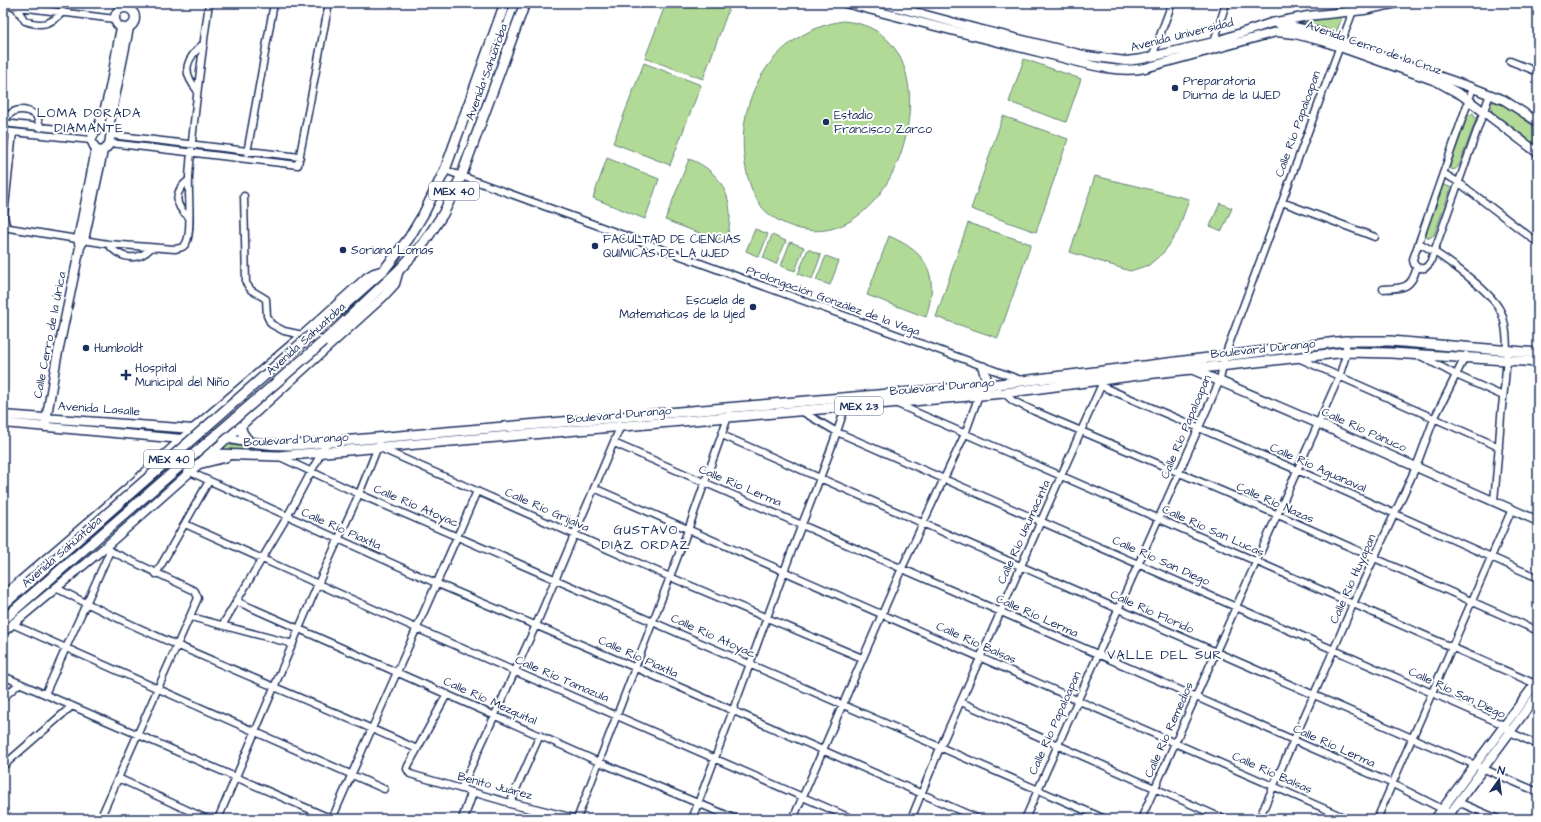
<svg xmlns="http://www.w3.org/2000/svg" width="1541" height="822" font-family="'Architects Daughter',sans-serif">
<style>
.green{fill:#b2da97;stroke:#66847a}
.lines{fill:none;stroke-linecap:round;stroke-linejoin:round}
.street-casing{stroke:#1b2f5e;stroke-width:9}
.secondary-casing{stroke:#1b2f5e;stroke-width:11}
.primary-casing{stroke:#1b2f5e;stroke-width:12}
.street{stroke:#fff;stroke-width:6}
.secondary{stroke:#fff;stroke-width:8}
.primary{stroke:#fff;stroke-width:9}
.primary-bridge-casing{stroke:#1b2f5e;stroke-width:12;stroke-linecap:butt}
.primary-bridge{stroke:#fff;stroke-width:9}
.poi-dot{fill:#1b2f5e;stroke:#fff;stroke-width:1.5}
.labels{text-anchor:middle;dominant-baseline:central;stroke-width:4;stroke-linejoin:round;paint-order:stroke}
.shield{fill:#fff;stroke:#5f6d8e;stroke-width:1}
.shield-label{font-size:11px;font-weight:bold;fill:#1b2f5e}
.street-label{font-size:12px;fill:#1b2f5e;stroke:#fff}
.poi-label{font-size:12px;fill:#1b2f5e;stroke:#fff;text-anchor:start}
.neighbourhood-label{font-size:13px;letter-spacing:1px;fill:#1b2f5e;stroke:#fff}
</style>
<rect width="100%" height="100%" fill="#fff"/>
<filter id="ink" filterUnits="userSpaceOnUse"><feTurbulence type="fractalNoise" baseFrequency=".025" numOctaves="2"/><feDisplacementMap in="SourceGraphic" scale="8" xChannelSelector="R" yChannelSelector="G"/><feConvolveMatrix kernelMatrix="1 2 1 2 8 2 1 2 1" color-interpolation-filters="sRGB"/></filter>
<g filter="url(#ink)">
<path class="green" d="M 666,3 L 731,3 L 703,79 L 645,58 Z
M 1343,15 L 1336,33 L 1298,22 L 1298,21 Z
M 843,21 C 972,30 894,288 776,219 C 758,209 750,189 746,169 C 732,101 772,32 843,21 Z
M 1024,59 L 1081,79 L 1066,122 L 1009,102 Z
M 644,63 L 701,85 L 670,165 L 613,143 Z
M 1494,101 L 1504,104 L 1538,130 L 1538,149 L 1492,114 L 1491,105 Z
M 1473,113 L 1476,119 L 1459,166 L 1454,170 L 1451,169 L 1450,165 L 1467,117 Z
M 1003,116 L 1068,139 L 1036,232 L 971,209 Z
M 607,158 L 659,179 L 645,219 L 593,198 Z
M 689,159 C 726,172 738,208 725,243 L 665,220 Z
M 1095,176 L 1189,199 L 1178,231 L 1165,251 L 1149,265 L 1130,271 L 1070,252 Z
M 1444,185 L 1450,187 L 1450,191 L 1434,235 L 1429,238 L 1425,235 L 1425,232 L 1441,187 Z
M 1220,203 L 1232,208 L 1222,231 L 1210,226 Z
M 968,223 L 1031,244 L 998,338 L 936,317 Z
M 755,229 L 768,234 L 759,257 L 746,251 Z
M 772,235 L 786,241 L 776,264 L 763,258 Z
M 889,236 C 929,253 939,276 926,317 L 867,295 Z
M 790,242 L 804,247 L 795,271 L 781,266 Z
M 808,249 L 821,255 L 812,279 L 798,274 Z
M 826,256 L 839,261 L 830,285 L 816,280 Z
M 1326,348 L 1328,349 L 1236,360 Z
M 221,444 L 262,449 L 315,447 L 317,449 L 254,453 L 222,449 L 219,448 Z"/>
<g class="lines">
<defs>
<path id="street" d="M 3,5 L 115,19
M 15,6 L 25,21 C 42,27 51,24 63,12
M 1214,42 L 1226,3
M 1152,57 L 1172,3
M 1510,61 L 1538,72
M 1473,88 L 1413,259 C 1413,266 1418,269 1425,268 L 1430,263 L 1490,94
M 197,90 C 181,71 186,59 204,43
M 3,123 L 95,133
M 4,123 C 10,108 23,107 36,115 L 41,128
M 3,131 L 91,140
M 13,132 L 4,216 L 6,225 L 9,228 L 108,244 L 175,249 C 181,248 185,247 187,241 C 192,229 188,192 189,177 C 193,119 201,61 209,3
M 111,135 L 300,157
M 110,143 L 298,165 L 329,3
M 247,153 L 274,3
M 445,170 L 1021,380
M 1443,173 L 1458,182 L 1538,243
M 244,196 L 246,283 L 251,290 L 266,299 L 267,316 L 271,324 L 284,331 L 303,335
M 1282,202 L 1375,237
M 189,217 C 173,205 174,191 189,180
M 1419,243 C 1440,254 1489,289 1500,310 C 1513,335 1504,387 1501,416 C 1499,444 1497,472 1494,500
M 108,244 C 119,258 137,263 151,248
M 1383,289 C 1404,288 1411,289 1417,267
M 1421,356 L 1456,375 L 1503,396
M 1298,358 L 1499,447
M 1099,377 L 1101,386 L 1297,470 L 1538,578
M 1004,393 L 1013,401 L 1034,411 L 1276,514 L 1538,631
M 895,403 L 1538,685
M 801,411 L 837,432 L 1432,693 L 1504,725 L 1510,732 L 1538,745
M 722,435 L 1412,738 L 1538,792
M 614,443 L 1196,697 L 1393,784 L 1450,813
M 380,448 L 670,577 L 862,658
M 280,457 L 359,494 L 1105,819
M 190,472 L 438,584 L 634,667 L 979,819
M 594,488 L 1348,819
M 185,524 L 418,629 L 853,819
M 156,574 L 209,481
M 56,588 C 173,648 297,694 417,749
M 236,601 L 599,762 L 736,819
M 191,617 L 293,644
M 12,624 L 384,789
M 223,624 L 287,517 L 327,442
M 3,676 L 332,819
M 45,694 L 110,551
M 447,694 L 408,766 L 407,769 L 410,774 L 510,803 L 540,735
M 3,698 L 20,683
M 961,702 L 1224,819
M 3,766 L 72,706
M 118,778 L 207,819
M 461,789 L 536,625 L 621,425
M 1458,802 L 1498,819
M 100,819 L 198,598 L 195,591 L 104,548
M 218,819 L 318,584 L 359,494 L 379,444
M 332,819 C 380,709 430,600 477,491
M 577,819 L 688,530 L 729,414
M 692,819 C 724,736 754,652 785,569 C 805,514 829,461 846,404
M 793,819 L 902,568 L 965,434 L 979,395
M 911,819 L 940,748 L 1101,386
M 1025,819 L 1220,380 L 1225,355 L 1353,11
M 1141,819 L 1339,377 L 1347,352 L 1345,341
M 1259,819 L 1334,649 L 1353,604 L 1416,467 L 1434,419 L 1466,355
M 1377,819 L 1512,509"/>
<path id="secondary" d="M 845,3 C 911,20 977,37 1043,53 C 1075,60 1112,75 1145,68 L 1276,32 L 1295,34 L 1323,41 L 1436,81 L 1463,96 L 1538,153
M 881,3 L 974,28 L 1087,56 L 1126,61 L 1142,59 L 1214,42 L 1271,23 L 1308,16 L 1364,10 L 1397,3
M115 18a10 10 0 1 1 20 0a10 10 0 1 1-20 0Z
M 1279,24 L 1323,33 L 1360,49 L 1473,88 L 1504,100 L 1538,122
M 99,126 L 106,126 L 111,131 L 109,145 L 103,151 L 96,150 L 91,140 C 111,108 113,64 121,28
M 109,127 L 129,28
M 80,247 L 78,239 L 96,150
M 304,335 C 313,336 322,339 325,348
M 1191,369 L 1317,423 L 1538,521
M 3,415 L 193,429
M 3,423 L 182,439
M 45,427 L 56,362 L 80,247 L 84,240 L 103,151
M 169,454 L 181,459 L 190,472
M 3,596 L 127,489 L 193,429 L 303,335 L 366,278 L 374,273 L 384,270
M 3,632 L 104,548 L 190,472 L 383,297 L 395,284 L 399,270
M 510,803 L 574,819
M 463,819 L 472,793
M 1435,819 L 1538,680
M 1446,819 L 1538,694"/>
<path id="primary" d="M 312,334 L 384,270 L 409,238 L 424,213 L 445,170 L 505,3
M 323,342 L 399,270 L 424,243 L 443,214 L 461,177 L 525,3
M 982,386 L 986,378 L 983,367
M 240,426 L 243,434 L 250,443
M 193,429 C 227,439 259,446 295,445 L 982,386 L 1345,341 L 1390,341 L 1538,353
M 182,439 L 215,454 L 279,456 L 1004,393 L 1146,374 L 1347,352 L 1391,353 L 1538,362
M 198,464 L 226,457
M 3,605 L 27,584
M 3,620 L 35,592"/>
</defs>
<use href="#street" class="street-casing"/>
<use href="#secondary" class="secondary-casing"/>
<use href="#primary" class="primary-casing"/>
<use href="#street" class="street"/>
<use href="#secondary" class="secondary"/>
<use href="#primary" class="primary"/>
<defs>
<path id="primary-bridge" d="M 27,584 L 312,334
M 35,592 L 323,342"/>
</defs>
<use href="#primary-bridge" class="primary-bridge-casing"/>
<use href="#primary-bridge" class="primary-bridge"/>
</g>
</g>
<g class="poi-dot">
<circle cx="1175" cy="88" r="4"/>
<circle cx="826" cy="122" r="4"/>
<circle cx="595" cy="246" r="4"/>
<circle cx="343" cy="250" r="4"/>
<circle cx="753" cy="307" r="4"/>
<circle cx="86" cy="348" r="4"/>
<path d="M124 369h4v4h4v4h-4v4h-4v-4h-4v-4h4z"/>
</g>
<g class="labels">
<g class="shield">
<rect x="429" y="182" width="50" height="18" rx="3"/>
<rect x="835" y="397" width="48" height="18" rx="3"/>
<rect x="144" y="450" width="50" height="18" rx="3"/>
</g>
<g class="shield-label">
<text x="454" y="191">MEX 40</text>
<text x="859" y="406">MEX 23</text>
<text x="169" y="459">MEX 40</text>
</g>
<g class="street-label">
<text transform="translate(1182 35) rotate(-14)">Avenida Universidad</text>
<text transform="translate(1374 48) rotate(19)">Avenida Cerro de la Cruz</text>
<text transform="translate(487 72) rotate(-70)">Avenida Sahuatoba</text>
<text transform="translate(1298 124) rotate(-70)">Calle Río Papaloapan</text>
<text transform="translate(833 301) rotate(20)">Prolongación González de la Vega</text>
<text transform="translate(50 335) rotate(-79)">Calle Cerro de la Úrica</text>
<text transform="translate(306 339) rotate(-42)">Avenida Sahuatoba</text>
<text transform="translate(1263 349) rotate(-6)">Boulevard Durango</text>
<text transform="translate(942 387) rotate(-5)">Boulevard Durango</text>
<text transform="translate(99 409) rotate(4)">Avenida Lasalle</text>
<text transform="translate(619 415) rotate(-5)">Boulevard Durango</text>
<text transform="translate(1186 427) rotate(-67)">Calle Río Papaloapan</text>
<text transform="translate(1364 430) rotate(24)">Calle Río Pánuco</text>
<text transform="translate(296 440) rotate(-3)">Boulevard Durango</text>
<text transform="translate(1318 468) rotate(24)">Calle Río Aguanaval</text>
<text transform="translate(740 486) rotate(23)">Calle Río Lerma</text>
<text transform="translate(1275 503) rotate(24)">Calle Río Nazas</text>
<text transform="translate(416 506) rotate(23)">Calle Río Atoyac</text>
<text transform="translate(547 510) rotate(24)">Calle Río Grijalva</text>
<text transform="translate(341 529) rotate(24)">Calle Río Piaxtla</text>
<text transform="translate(1213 531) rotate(24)">Calle Río San Lucas</text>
<text transform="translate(1024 532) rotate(-66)">Calle Río Usumacinta</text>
<text transform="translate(62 552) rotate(-41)">Avenida Sahuatoba</text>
<text transform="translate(1161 561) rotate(24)">Calle Río San Diego</text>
<text transform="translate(1353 579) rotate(-66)">Calle Río Huyapan</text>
<text transform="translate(1152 612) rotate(24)">Calle Río Florido</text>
<text transform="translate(1037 616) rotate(24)">Calle Río Lerma</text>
<text transform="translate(713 636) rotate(24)">Calle Río Atoyac</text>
<text transform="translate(976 643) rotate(24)">Calle Río Balsas</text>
<text transform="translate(638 657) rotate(24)">Calle Río Piaxtla</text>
<text transform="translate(562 679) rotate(23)">Calle Río Tamazula</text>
<text transform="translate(1457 693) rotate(25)">Calle Río San Diego</text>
<text transform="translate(490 701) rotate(24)">Calle Río Mezquital</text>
<text transform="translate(1055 723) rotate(-66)">Calle Río Papaloapan</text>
<text transform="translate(1169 730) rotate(-66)">Calle Río Remedios</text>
<text transform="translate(1334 746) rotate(24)">Calle Río Lerma</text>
<text transform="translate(1272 773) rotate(24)">Calle Río Balsas</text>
<text transform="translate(495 786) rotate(15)">Benito Juárez</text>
</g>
<g class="poi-label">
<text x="1183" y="81">Preparatoria<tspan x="1183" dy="14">Diurna de la UJED</tspan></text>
<text x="834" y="115">Estadio<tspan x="834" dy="14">Francisco Zarco</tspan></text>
<text x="603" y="239">FACULTAD DE CIENCIAS<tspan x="603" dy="14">QUIMICAS DE LA UJED</tspan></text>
<text x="351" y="250">Soriana Lomas</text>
<text x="745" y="300" text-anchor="end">Escuela de<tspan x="745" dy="14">Matematicas de la Ujed</tspan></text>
<text x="94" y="348">Humboldt</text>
<text x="135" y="368">Hospital<tspan x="135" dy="14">Municipal del Niño</tspan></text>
</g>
<g class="neighbourhood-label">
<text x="89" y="113">LOMA DORADA<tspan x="89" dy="15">DIAMANTE</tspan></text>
<text x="646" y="530">GUSTAVO<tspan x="646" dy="15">DIAZ ORDAZ</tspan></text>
<text x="1165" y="655">VALLE DEL SUR</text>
</g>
</g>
<rect width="1541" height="822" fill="none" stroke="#fff" stroke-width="16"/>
<rect x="8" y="8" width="1525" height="806" fill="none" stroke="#1b2f5e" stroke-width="1.5" filter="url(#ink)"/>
<g transform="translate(1499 780) rotate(14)" stroke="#ffffff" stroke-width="3" paint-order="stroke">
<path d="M0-3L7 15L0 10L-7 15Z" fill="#1b2f5e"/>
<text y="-6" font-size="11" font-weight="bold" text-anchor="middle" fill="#1b2f5e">N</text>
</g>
</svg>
